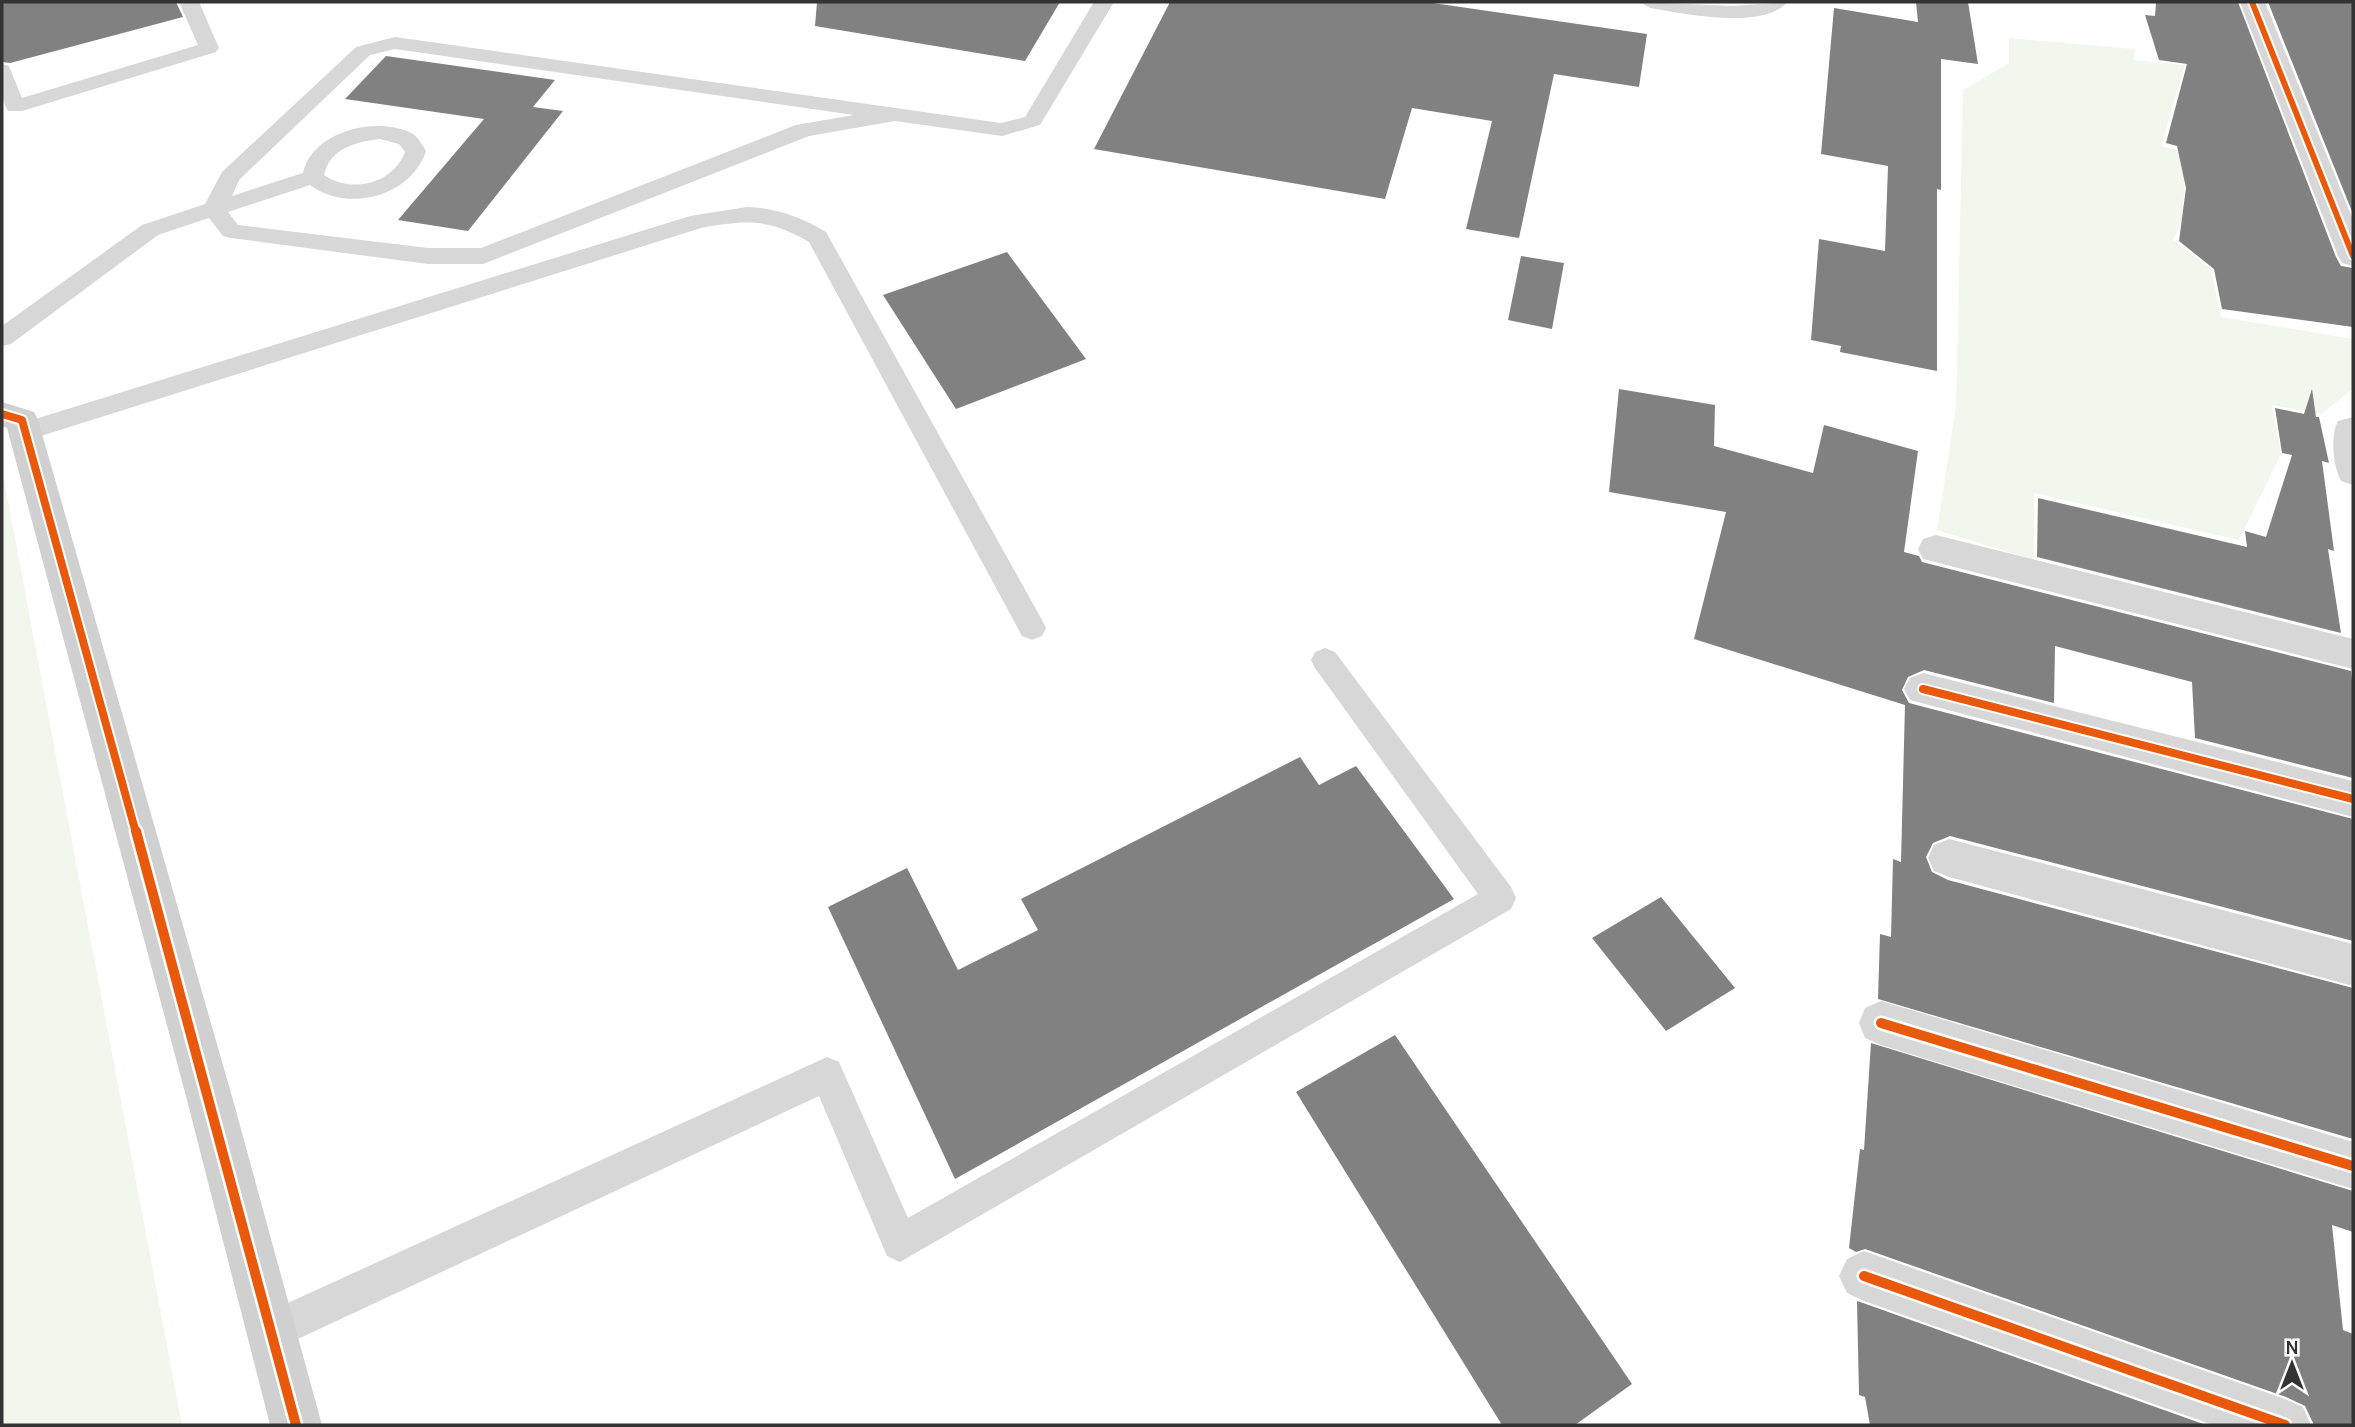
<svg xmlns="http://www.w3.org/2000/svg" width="2355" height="1427" font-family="Karla,sans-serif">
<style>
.green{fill:#f2f7ee}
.building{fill:#818181}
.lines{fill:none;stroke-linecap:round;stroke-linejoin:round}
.lane{fill:#d7d7d7;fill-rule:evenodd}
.street{fill:#d7d7d7;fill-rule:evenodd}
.secondary{fill:#d0d0d0;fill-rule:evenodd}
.cycleway-far2-casing{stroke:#fff;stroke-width:10}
.cycleway-far1-casing{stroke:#fff;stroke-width:12}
.cycleway-casing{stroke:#fff;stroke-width:15}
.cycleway-far2{stroke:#e8590c;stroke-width:6}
.cycleway-far1{stroke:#e8590c;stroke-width:8}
.cycleway{stroke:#e8590c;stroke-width:10}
</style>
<rect width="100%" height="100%" fill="#fff"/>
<path class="green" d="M 2009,38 L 2134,49 L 2134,60 L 2185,65 L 2161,146 L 2187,153 L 2182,222 L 2173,240 L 2211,269 L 2221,317 L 2353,339 L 2353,389 L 2321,414 L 2272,405 L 2281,454 L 2239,540 L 2034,493 L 2034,560 L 1937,530 L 1956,407 L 1963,90 L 2009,63 Z
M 2,469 L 182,1425 L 2,1425 Z"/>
<path class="building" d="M 2,2 L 176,2 L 183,17 L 10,63 L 2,62 Z
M 817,2 L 1060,2 L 1025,61 L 815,26 Z
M 1170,2 L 1426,2 L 1647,34 L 1639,87 L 1554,74 L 1519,238 L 1466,229 L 1492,121 L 1412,108 L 1385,199 L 1094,149 Z
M 1916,2 L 1968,2 L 1978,64 L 1941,59 L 1941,190 L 1937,189 L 1937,371 L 1840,352 L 1841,346 L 1811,340 L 1819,239 L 1885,251 L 1888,166 L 1821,154 L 1834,8 L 1918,22 Z
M 2156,2 L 2238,2 L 2336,257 L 2341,266 L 2353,268 L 2353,327 L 2222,309 L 2214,269 L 2179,241 L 2186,188 L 2177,146 L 2166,143 L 2187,64 L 2159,60 L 2145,15 L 2155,16 Z
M 2268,2 L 2353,2 L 2353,214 Z
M 386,56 L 555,80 L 533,107 L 563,111 L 468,231 L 398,220 L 484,119 L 345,99 Z
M 1007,252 L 1086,359 L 956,409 L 883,295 Z
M 1521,256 L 1564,263 L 1552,329 L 1508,320 Z
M 1619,389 L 1715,405 L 1714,446 L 1813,473 L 1824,425 L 1918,451 L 1904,552 L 1919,556 L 1922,562 L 2351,671 L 2353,692 L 2353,778 L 2195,738 L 2192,682 L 2055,646 L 2054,703 L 1924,670 L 1908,677 L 1902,690 L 1909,703 L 2353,819 L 2353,941 L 1950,836 L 1933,843 L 1926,857 L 1932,872 L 1948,880 L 2353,988 L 2353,1139 L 1878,999 L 1880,934 L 1891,937 L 1893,859 L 1901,862 L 1905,705 L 1694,639 L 1726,512 L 1609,492 Z
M 2312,389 L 2316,417 L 2319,417 L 2329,463 L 2322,461 L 2334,551 L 2328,549 L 2341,633 L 2037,557 L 2038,498 L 2247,547 L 2245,531 L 2266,537 L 2292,455 L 2282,453 L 2275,408 L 2304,414 Z
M 1300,757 L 1319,785 L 1356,766 L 1454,899 L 955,1179 L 828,907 L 907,868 L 958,970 L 1038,930 L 1021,899 Z
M 1661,897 L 1735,988 L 1666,1031 L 1592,938 Z
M 1395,1035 L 1632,1384 L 1575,1425 L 1502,1425 L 1296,1092 Z
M 1871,1043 L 2353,1191 L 2353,1232 L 2332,1225 L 2343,1330 L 2353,1334 L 2353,1425 L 2314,1425 L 2305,1406 L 2286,1397 L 1865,1249 L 1856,1252 L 1849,1248 L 1860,1149 L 1864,1150 Z
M 1857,1301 L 1863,1303 L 2206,1425 L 1870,1425 L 1865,1397 L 1859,1395 Z"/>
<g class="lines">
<path class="lane" d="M 179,2 L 199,2 L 219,48 L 216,52 L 22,111 L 8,111 C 0,98 2,80 2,64 L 9,66 L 22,98 L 198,45 Z
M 1094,2 L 1114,2 L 1040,125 L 1002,136 L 895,121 L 809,136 L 483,264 L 428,264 L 231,238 L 223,236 L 209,218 L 158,235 L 11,344 L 2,346 L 2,326 L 142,225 L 205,204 L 222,172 L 356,47 L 395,37 L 1001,123 L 1025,117 ZM 395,49 L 854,115 L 796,125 L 481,248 L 428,248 L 238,225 L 228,212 L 310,185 C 347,213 411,197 426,151 C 423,146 418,137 413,134 C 378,115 312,131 303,173 L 232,196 L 239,180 L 370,55 ZM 380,139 L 399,144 L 405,152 C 393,184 351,194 324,175 C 330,148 356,142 380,139 Z
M 1640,2 L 1733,6 L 1787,2 C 1764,31 1681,13 1650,8 Z
M 747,207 C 776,208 801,217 826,232 L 1042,620 L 1046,628 L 1042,636 L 1032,640 L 1022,636 L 809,242 C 769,218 745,220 701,228 L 25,441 L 16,439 L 12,432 L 16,425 L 690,216 Z
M 1325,648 L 1335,652 L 1511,887 L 1516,898 L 1511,909 L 900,1262 L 887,1256 L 819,1096 L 285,1345 L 271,1350 L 257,1345 L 252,1331 L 257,1317 L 827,1057 L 839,1062 L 908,1218 L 1478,894 L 1315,668 L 1311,660 L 1315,652 Z"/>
<path class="street" d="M 2240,2 L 2265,2 L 2353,220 L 2353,266 L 2342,263 L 2338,256 Z
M 2353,417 L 2353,485 L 2341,481 C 2333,466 2330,436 2338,421 Z
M 1936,535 L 2353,639 L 2353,669 L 1923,559 L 1918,549 L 1923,539 Z
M 1923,673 L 2353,781 L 2353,817 L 1910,700 L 1904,689 L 1910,678 Z
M 1949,839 L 2353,944 L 2353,986 L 1949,877 L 1934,871 L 1928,858 L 1934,845 Z
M 1881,1001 L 2353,1142 L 2353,1189 L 1881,1045 L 1865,1038 L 1859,1023 L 1865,1008 Z
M 1864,1251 L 2285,1399 L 2303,1407 L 2311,1425 L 2213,1425 L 1864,1301 L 1847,1293 L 1839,1276 L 1847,1259 Z"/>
<path class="secondary" d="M 2,402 L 34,412 L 38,420 L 233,1100 L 322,1425 L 270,1425 L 187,1100 L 7,428 L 2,426 Z"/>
<defs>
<path id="cycleway-far2" d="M 2252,2 L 2353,256"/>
<path id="cycleway-far1" d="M 2,414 L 22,420 L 136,833
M 1923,689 L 2353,799"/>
<path id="cycleway" d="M 136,831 L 296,1425
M 1881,1023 L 2353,1166
M 1864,1276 L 2285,1425"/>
</defs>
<use href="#cycleway-far2" class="cycleway-far2-casing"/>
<use href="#cycleway-far1" class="cycleway-far1-casing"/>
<use href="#cycleway" class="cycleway-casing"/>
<use href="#cycleway-far2" class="cycleway-far2"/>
<use href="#cycleway-far1" class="cycleway-far1"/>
<use href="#cycleway" class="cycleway"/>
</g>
<rect width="2355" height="1427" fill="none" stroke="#333333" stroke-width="7"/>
<g transform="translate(2292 1364)" stroke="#ffffff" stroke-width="5" paint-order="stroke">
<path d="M0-5L12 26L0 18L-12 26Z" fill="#333333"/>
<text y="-10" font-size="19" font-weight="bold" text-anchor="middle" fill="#333333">N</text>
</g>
</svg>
